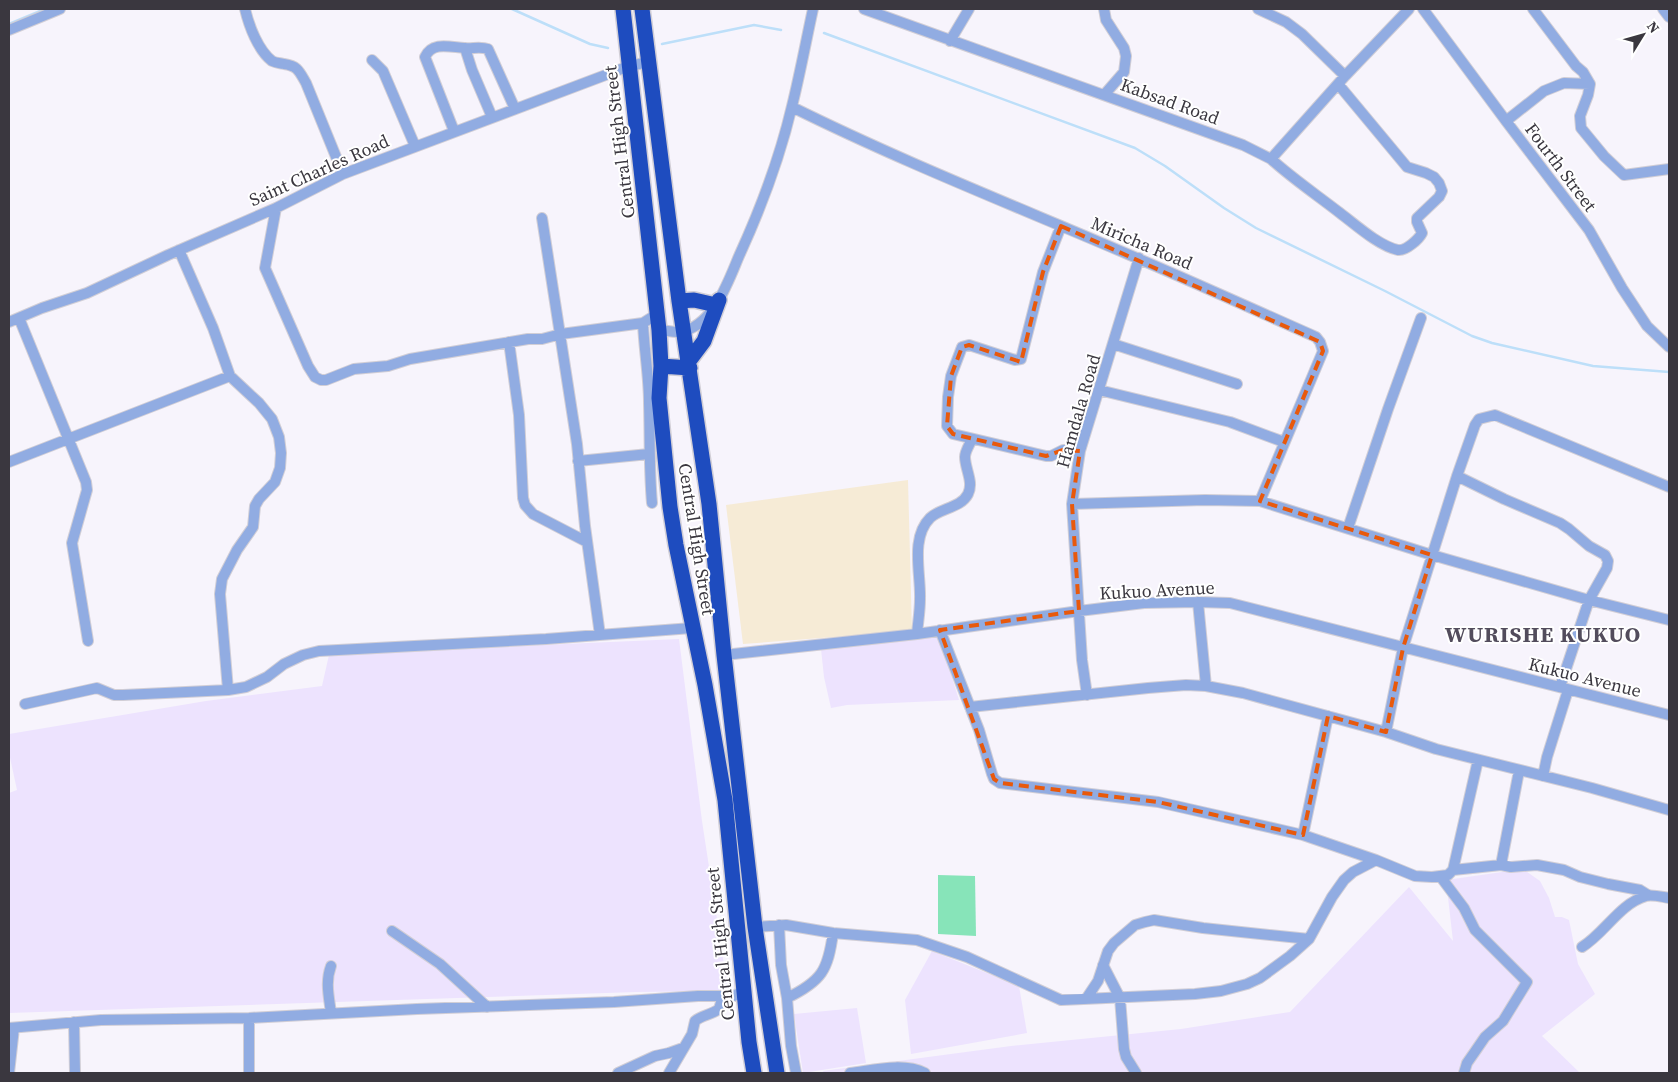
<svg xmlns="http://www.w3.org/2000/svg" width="1678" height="1082" font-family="'Source Serif 4',serif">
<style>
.commercial{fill:#f6ebd6}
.built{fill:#ede3fe}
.green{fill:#87e4b9}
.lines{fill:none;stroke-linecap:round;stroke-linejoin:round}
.stream{stroke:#bddff9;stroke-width:2.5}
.minor-casing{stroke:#d1ced6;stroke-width:12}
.highway-casing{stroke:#d1ced6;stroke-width:18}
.minor{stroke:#91ace2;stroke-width:10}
.highway{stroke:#1e4cbf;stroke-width:15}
.marked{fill:none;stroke:#e8590c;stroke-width:4;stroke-dasharray:10 6;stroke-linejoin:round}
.labels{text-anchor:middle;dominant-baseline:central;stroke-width:4;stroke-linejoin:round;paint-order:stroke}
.street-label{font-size:18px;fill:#3a373f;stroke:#fff}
.district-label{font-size:22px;font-weight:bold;letter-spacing:1px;fill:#524c5c;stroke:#fff}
</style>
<rect width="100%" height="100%" fill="#f7f4fc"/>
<path class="commercial" d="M 908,480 L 912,631 L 743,644 L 726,505 Z"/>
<path class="built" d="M 939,636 L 959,700 L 847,705 L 831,708 L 824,677 L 821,649 Z
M 679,639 L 702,821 L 728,991 L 636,992 L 9,1013 L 9,793 L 17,790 L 9,753 L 9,734 L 206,701 L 322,686 L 331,646 L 477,648 Z
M 1523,869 L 1540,881 L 1549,898 L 1555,917 L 1562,917 L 1569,920 L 1578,964 L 1595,994 L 1542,1036 L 1580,1073 L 824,1073 L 823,1071 L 1011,1046 L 1181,1029 L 1290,1012 L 1409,887 L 1453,941 L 1446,880 Z
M 932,951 L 1019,986 L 1027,1033 L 911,1054 L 905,1000 Z
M 857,1008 L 866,1063 L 803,1073 L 794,1014 Z"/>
<path class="green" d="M 938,875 L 975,876 L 976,936 L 938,934 Z"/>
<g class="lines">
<path class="stream" d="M 512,9 L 590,44 L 608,48
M 9,24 L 45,9
M 824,33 L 1135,148 L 1165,166 L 1224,208 L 1256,228 L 1385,291 L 1472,336 L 1492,343 L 1593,366 L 1669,372
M 662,44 L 754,25 L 781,30"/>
<defs>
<path id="minor" d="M 245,9 C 249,26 258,50 272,61 C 276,63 280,63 284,64 C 298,66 299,71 306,83 L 343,174
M 864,9 L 1243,145 L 1271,159 L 1345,76 L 1409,9
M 1258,9 L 1286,22 L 1302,34 L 1345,76
M 1423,9 L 1506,121 L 1589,230 L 1622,288 L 1647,326 L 1669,347
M 1533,9 L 1576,66 L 1583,72 L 1590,84 L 1588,95 L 1580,116 L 1581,128 L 1604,156 L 1624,175 L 1669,169
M 1663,9 L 1669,17
M 9,30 L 60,9
M 950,41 L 969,9
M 465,48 L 472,70 L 492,117
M 372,60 L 383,71 L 415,146
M 1104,95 L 1124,72 L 1126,56 L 1124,48 L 1106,20 L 1104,9
M 792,107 C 905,163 1023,209 1139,259 C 1198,284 1257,311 1316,337 L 1320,342 L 1323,351 L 1260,501
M 1506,121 L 1544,91 L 1564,83 L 1590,84
M 454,131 L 425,57 C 432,41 450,47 464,48 C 472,49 480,46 488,49 L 515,109
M 1271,159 C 1293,179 1317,195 1340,213 C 1356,225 1379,246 1398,250 C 1406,251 1419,239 1422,233 L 1417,222 L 1417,218 L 1439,197 L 1442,191 L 1439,183 L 1434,177 L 1426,173 L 1407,167 L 1338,84
M 276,208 L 265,268 L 308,366 L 315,377 L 321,380 L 326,380 L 354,369 L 388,366 L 410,359 L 528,339 L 542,339 L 561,334 L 643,323 L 657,314
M 542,218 L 577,444 L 585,526 L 600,635
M 1061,226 L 1043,272 L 1021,359 L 1015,360 L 969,345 L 962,347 L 951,376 L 948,397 L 947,426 L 953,434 L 1046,456 L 1051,456 L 1063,450 L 1080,451
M 179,250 L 213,328 L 230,376 L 259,403 L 272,419 L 279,437 L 281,453 L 280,468 L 275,482 L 259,499 L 255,506 L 253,527 L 237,550 L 222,579 L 220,594 L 228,690
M 19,318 L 86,482 L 87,490 L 72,543 L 88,641
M 9,322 L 42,308 L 87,293 L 168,255 L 276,208 L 343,174 L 603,76 L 629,66 L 649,62
M 643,323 C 644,349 649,376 649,403 C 650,437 649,469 652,503
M 659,330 C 666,330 678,334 685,331 C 715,321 728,282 739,256 C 761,208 780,157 792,106 C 800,74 806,41 813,9
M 509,342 L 519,415 L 523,498 L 525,505 L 533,514 L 587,542
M 1113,344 L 1237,384
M 1099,390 L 1230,422 L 1284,442
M 578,461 L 649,454
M 9,462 L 230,376
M 1457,476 L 1504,499 L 1560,523 L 1569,529 L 1589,546 L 1605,555 L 1608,561 L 1607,568 L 1589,600 L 1560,687
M 1072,504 L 1205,500 L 1260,501 L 1432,555 L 1589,600 L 1669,620
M 1348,528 L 1388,409 L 1421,318
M 1198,602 L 1206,686 L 1243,693 L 1386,732 L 1436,749 L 1592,788 L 1669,810
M 940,630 L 979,730 L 992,774 L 994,779 L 1000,783 L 1158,802 L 1303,835 L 1376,860 L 1415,876 L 1432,877 L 1448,875 L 1453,870 L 1501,865 L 1511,867 L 1537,865 L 1564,870 L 1580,877 L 1608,884 L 1640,890 L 1648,895
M 917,634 C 918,622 920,611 920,599 C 921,574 910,538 930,518 C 940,508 961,508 968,494 C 974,482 965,469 965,457 C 965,451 970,444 972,439
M 724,655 L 917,634 L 1079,611 L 1144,603 L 1198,602 L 1230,603 L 1669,715
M 1087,695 L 1082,660 L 1072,504 L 1080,451 L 1139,258
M 25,704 L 97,688 L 114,695 L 123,695 L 228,690 L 246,687 L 267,677 L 284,664 L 303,655 L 319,651 L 546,639 L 692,628
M 970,707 L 1148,688 L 1186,685 L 1206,686
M 1386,732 L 1403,648 L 1457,476 L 1475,425 L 1479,419 L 1495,415 L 1669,487
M 1543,776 L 1547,757 L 1568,690
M 1303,835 L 1328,716
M 1501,865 L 1519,771
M 1453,870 L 1478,760
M 1440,876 L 1464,908 L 1475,930 L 1527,982 L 1503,1021 L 1485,1037 L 1474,1053 L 1467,1063 L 1464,1073
M 779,925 L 781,965 L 787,998 L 791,1046 L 796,1073
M 755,927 L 786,925 L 833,933 L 917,940 L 967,957 L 1061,1000 L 1195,994 L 1221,991 L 1247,984 L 1260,978 L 1290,956 L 1309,939 L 1332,897 L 1344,880 L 1353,872 L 1376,860
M 392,931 L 440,964 L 487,1007
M 1582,947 C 1605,933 1619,904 1646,896 C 1652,894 1662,897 1669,898
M 1103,965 L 1120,998 L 1124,1049 L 1126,1057 L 1136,1073
M 331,966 C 325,982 329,997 331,1013
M 787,998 C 822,981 828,970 833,933
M 1086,999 L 1098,981 L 1108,951 L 1114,943 L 1135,925 L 1145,922 L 1154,920 L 1203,928 L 1309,939
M 249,1018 L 249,1073
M 74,1022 L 75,1073
M 9,1028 L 101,1020 L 249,1018 L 417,1009 L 614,1002 L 698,996 L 734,996 L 744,990
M 9,1073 L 14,1028
M 618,1073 L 655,1056 L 669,1053 L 683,1048
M 669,1073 L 692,1034 L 695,1021 C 702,1015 711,1015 719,1009 L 723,996
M 850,1073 C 874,1070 903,1062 925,1073"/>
<path id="highway" d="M 623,9 L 659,330 L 661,366 L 659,398 L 670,507 L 676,545 L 705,685 L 725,800 L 749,1042 L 754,1073
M 642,9 L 679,301 L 709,504 L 724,655 L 755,927 L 777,1073
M 679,301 L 694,300 L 716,305
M 689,361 L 704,341 L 719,300
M 661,366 L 690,368"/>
</defs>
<use href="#minor" class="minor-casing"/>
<use href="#highway" class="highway-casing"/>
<use href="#minor" class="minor"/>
<use href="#highway" class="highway"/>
</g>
<path class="marked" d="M 1061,226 L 1320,342 L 1323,351 L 1260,501 L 1432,555 L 1403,648 L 1386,732 L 1328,716 L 1303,835 L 1158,802 L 1000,783 L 994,779 L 940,630 L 1079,611 L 1072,504 L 1080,451 L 1063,450 L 1046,456 L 953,434 L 947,426 L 951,376 L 962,347 L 969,345 L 1021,362 L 1043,272 Z"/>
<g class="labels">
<g class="street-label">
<text transform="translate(1170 101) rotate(20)">Kabsad Road</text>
<text transform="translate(619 142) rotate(-97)">Central High Street</text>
<text transform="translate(1561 167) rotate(53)">Fourth Street</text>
<text transform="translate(319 170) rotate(-24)">Saint Charles Road</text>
<text transform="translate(1142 243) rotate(23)">Miricha Road</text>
<text transform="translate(1078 411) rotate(-74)">Hamdala Road</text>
<text transform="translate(697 539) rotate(81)">Central High Street</text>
<text transform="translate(1157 590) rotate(-3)">Kukuo Avenue</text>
<text transform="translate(1585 677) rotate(14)">Kukuo Avenue</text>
<text transform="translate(720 944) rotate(-96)">Central High Street</text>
</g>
<g class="district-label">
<text x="1543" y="634">WURISHE KUKUO</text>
</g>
</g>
<rect width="1678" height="1082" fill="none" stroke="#3a373f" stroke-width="20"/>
<g transform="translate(1643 35) rotate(53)" stroke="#ffffff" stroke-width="4" paint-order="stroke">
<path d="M0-4L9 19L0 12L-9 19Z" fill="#3a373f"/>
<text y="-8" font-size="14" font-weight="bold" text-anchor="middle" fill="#3a373f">N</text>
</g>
</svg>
